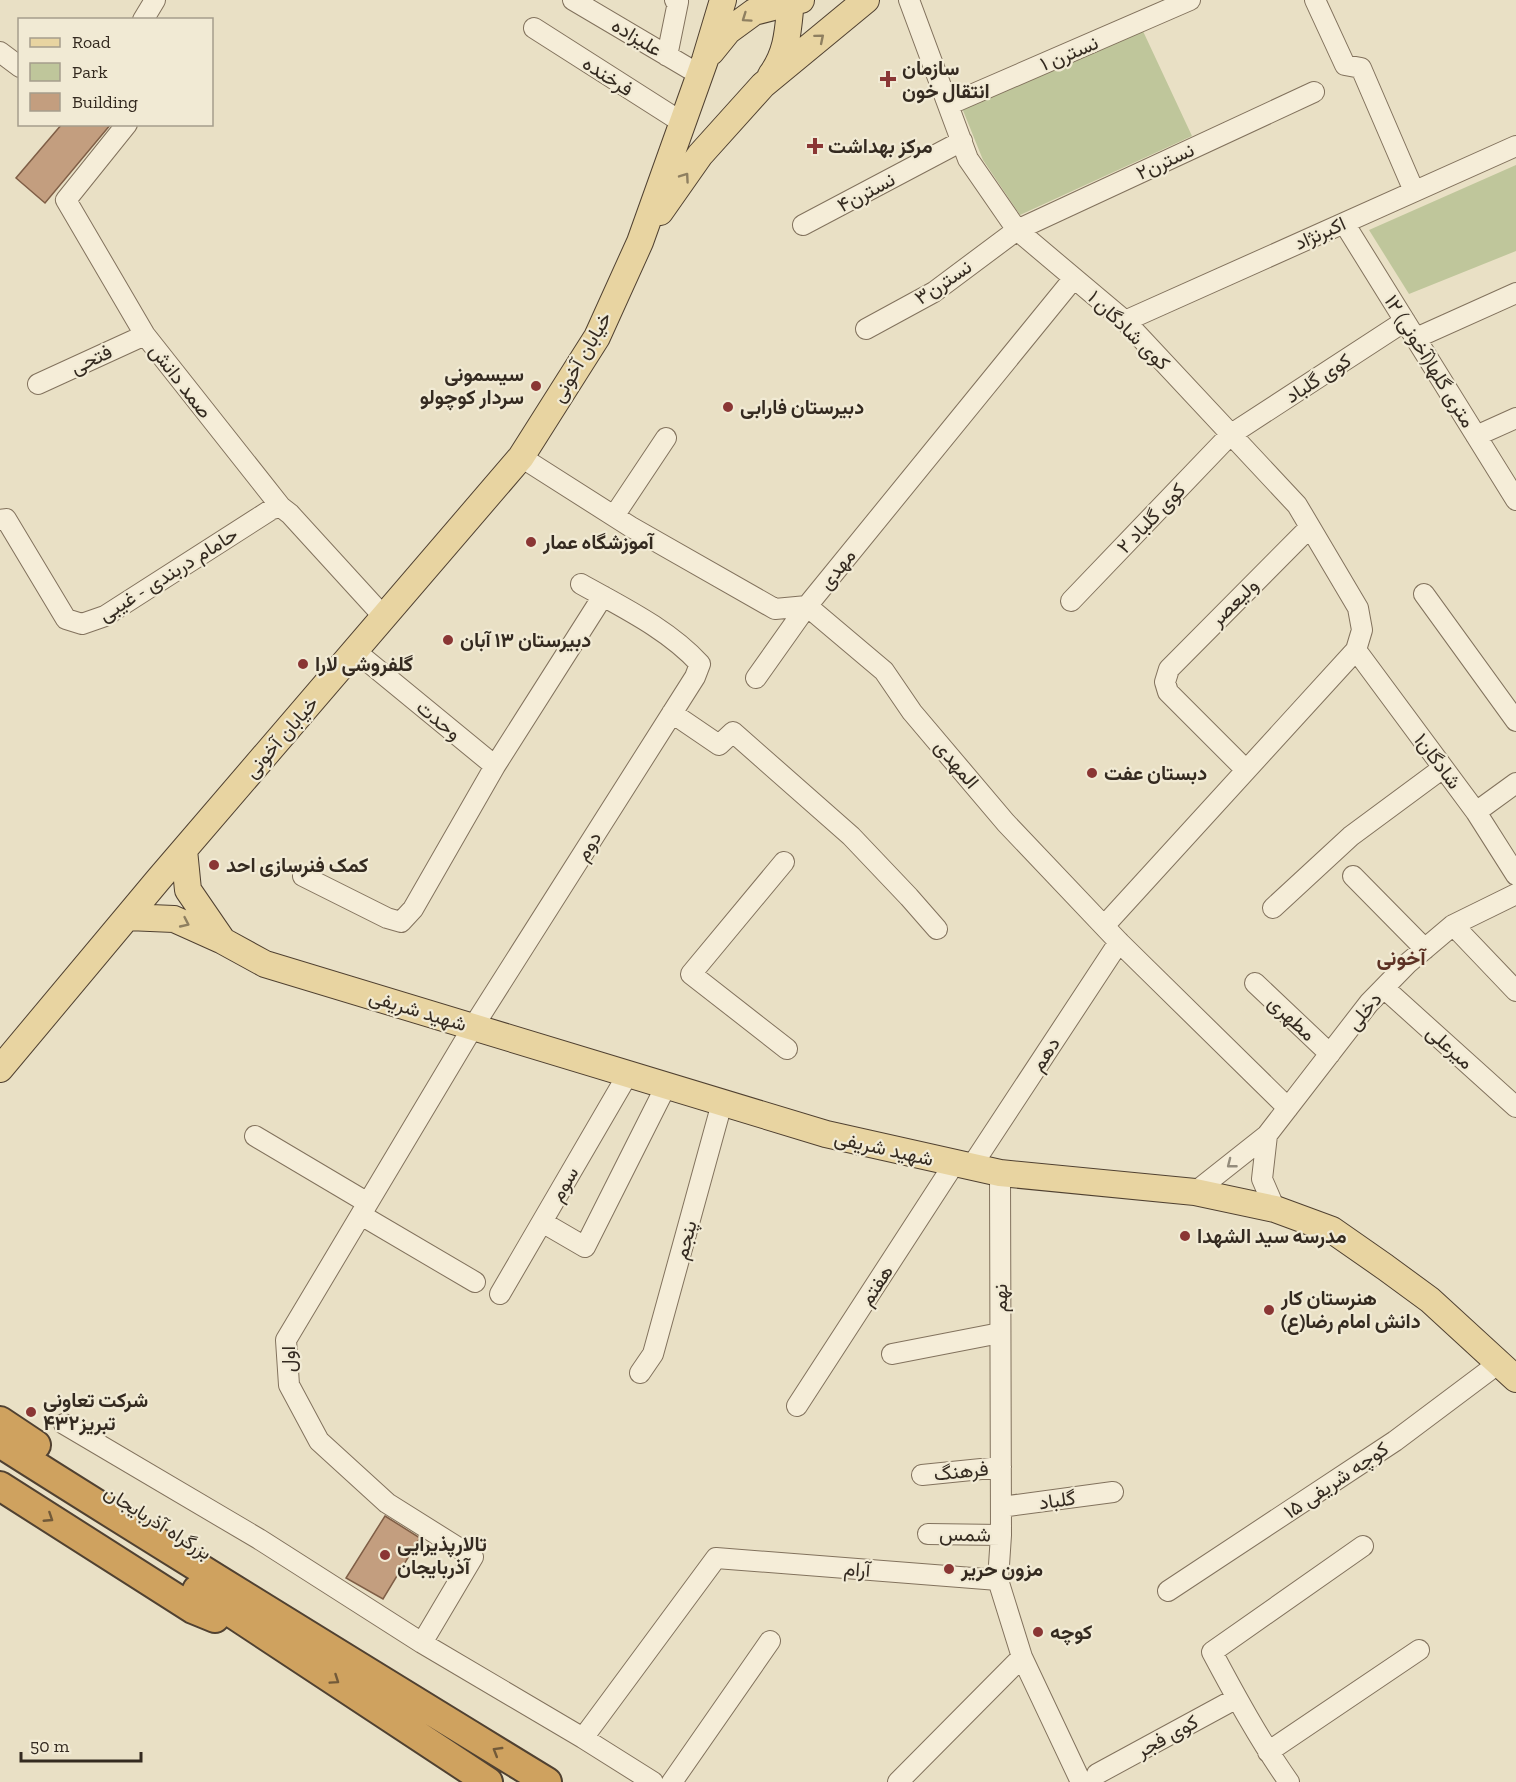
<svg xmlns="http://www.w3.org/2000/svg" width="1516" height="1782" font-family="'Zilla Slab',Vazirmatn,serif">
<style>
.green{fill:#bfc69b}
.building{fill:#c39e7f;stroke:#7f5e46;stroke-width:1.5}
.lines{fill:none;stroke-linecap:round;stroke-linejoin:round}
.minor-casing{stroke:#82725d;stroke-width:22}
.major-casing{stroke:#504131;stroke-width:28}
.highway-casing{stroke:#504131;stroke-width:32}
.minor{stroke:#f5edd8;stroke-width:20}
.major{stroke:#e8d4a1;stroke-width:26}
.highway{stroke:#cfa25f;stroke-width:28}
.oneway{stroke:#8e7f60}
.oneway2{stroke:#948c7c}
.oneway3{stroke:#725a39}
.poi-dot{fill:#8a3634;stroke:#f1ead4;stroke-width:2}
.labels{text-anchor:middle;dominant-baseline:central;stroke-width:4.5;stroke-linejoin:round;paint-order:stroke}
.street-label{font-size:20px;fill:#342a20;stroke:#f1ead4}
.poi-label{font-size:20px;font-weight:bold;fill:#342a20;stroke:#f1ead4;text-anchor:start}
.neighbourhood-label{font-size:21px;font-weight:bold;fill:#5c3124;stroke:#f1ead4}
</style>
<rect width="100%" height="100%" fill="#e9e0c5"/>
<path class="green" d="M 1142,29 L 1192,136 L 1020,215 L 983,160 L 962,108 Z
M 1516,165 L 1516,251 L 1409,294 L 1369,230 Z"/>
<path class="building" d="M 62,124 L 111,124 L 45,203 L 16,178 Z
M 385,1516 L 420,1538 L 383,1599 L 346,1578 Z"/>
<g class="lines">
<defs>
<path id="minor" d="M 573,0 L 700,75
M 909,0 L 968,159 L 1017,230 L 1125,321 L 1297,505 L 1358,608 L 1362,630 L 1356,650 L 1104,926
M 1315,0 L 1345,65 L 1361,68 L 1414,191
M 143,20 L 155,0
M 534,28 L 683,123
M 0,52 L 20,67
M 667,56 L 678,2 L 675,0
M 948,105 L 1190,0
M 127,124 L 66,200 L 145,335 L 281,507 L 290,514 L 384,617
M 1344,223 L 1516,500
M 803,225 L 962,141
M 1125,321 L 1516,146
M 866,329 L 934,292 L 1017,230 L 1314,92
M 1416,338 L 1516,293
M 38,384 L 145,335
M 1476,436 L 1516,418
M 521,457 L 631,527 L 775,609 L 807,606
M 614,516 L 666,438
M 0,520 L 6,519 L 66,619 L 82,624 L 105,616 L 272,509 L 281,507
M 1424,594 L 1516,721
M 1071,601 L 1230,435 L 1405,321
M 807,606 L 884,671 L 912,712 L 1006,823 L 1119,942 L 1288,1108
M 1356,650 L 1476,812 L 1516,875
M 355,651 L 495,766
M 756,678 L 807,606 L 1074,278
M 672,713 L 719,745 L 733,732 L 851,836 L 909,897 L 937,929
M 1246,770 L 1168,692 L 1165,682 L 1169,669 L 1310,527
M 1476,812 L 1516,783
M 784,862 L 691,974 L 787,1049
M 303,876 L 387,918 L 401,922 L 413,909 L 495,766 L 603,596
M 1353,876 L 1425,949
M 1273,908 L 1351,836 L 1443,768
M 1453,925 L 1516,991
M 1255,983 L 1330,1054
M 1384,988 L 1516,1107
M 1267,1135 L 1262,1179 L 1275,1209
M 255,1136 L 368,1203
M 971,1167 L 1119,942
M 1000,1173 L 1001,1535 L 998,1580 L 1022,1657 L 1081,1782
M 1195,1192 L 1267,1135 L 1369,1003 L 1408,963 L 1453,925 L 1516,894
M 361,1215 L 475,1282
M 542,1222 L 585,1247 L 666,1086
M 500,1294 L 628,1074
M 892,1354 L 1000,1333
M 640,1373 L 653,1354 L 722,1103
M 797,1406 L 954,1164
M 64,1424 L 259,1539 L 422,1643 L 583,1738 L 653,1782
M 922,1475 L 1001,1467
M 1001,1507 L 1113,1492
M 928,1534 L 1001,1535
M 1168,1591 L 1395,1441 L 1499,1363
M 422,1643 L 473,1557 L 387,1503 L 319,1441 L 289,1385 L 286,1340 L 473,1027 L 695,677 L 700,664 C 668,629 622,607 581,584
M 583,1738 L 716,1558 L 998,1580
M 1268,1752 L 1419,1650
M 1097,1774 L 1237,1698
M 672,1782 L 770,1641
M 898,1782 L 1022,1657
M 1289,1782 C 1260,1741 1236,1697 1212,1652 L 1363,1546"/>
<path id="major" d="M 711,52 L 728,31 L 754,12 L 801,0
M 771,75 C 788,52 788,29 791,0
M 660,212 L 700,155 L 763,85 L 866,0
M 127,917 L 174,919 L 223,941 L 188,890 L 184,850
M 223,941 L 265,964 L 826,1134 L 1000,1173 L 1195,1192 L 1275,1209 L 1332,1230 L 1385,1267 L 1430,1300 L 1516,1379
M 0,1069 L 158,880 L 521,457 L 597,337 L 640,242 L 705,60 L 723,0"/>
<path id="highway" d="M 0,1421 L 36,1445
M 0,1443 C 181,1558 364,1670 547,1782
M 0,1486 L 193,1609 L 215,1618
M 197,1590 L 488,1782"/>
</defs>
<use href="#minor" class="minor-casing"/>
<use href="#major" class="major-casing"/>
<use href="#highway" class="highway-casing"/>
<use href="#minor" class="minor"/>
<use href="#major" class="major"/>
<use href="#highway" class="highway"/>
</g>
<defs><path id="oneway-chevron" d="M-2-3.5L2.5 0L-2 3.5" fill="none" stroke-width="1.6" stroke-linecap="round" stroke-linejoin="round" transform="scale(1.5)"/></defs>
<g class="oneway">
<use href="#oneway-chevron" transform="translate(746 18) rotate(145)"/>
<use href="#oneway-chevron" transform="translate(820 38) rotate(-40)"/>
<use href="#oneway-chevron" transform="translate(685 177) rotate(-55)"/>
<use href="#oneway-chevron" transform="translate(185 923) rotate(25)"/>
</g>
<use class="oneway2" href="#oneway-chevron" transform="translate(1231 1164) rotate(142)"/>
<g class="oneway3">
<use href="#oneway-chevron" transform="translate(49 1518) rotate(33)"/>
<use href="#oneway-chevron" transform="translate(335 1680) rotate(34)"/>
<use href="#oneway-chevron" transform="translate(497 1751) rotate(-149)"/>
</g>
<g class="poi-dot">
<path d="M885 70h6v6h6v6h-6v6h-6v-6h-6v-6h6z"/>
<path d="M812 137h6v6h6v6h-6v6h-6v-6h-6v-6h6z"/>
<circle cx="536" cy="386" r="6"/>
<circle cx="728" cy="407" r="6"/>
<circle cx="531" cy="542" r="6"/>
<circle cx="448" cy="640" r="6"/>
<circle cx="303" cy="664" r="6"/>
<circle cx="1092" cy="773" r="6"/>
<circle cx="214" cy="865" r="6"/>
<circle cx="1185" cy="1236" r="6"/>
<circle cx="1269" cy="1310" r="6"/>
<circle cx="31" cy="1412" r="6"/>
<circle cx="385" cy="1555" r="6"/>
<circle cx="949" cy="1569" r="6"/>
<circle cx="1038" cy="1632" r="6"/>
</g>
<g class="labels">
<g class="street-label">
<text transform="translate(637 37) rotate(31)">علیزاده</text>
<text transform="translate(1069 53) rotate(-23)">نسترن ۱</text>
<text transform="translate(608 76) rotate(33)">فرخنده</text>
<text transform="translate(1165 161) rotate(-25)">نسترن۲</text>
<text transform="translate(866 192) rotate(-28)">نسترن۴</text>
<text transform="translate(1320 233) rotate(-24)">اکبرنژاد</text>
<text transform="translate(943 282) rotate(-34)">نسترن۳</text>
<text transform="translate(1129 330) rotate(44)">کوی شادگان ۱</text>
<text transform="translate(581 357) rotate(-60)">خیابان آخونی</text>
<text transform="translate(91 359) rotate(-25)">فتحی</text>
<text transform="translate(1430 361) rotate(58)">۱۲ متری گلها(آخونی)</text>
<text transform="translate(1318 378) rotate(-33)">کوی گلباد</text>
<text transform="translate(181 381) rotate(52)">صمد دانش</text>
<text transform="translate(1151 518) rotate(-46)">کوی گلباد ۲</text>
<text transform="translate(837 569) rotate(-51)">مهدی</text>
<text transform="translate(168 574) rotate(-32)">حامام دربندی - غیبی</text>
<text transform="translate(1234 602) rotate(-45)">ولیعصر</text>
<text transform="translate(439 720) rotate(39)">وحدت</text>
<text transform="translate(281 737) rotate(-49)">خیابان آخونی</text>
<text transform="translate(1438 761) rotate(53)">شادگان۱</text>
<text transform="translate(957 764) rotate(50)">المهدی</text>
<text transform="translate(588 846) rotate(-58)">دوم</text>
<text transform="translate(418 1010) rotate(17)">شهید شریفی</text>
<text transform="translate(1364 1011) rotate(-50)">دخلی</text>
<text transform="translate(1292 1018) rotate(43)">مطهری</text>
<text transform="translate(1450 1047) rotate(42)">میرعلی</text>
<text transform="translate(1045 1054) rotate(-57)">دهم</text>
<text transform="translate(884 1148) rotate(13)">شهید شریفی</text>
<text transform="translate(564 1184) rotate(-60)">سوم</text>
<text transform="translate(685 1240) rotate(-75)">پنجم</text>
<text transform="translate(876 1285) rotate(-57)">هفتم</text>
<text transform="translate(1000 1298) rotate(-90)">نهم</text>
<text transform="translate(288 1359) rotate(-90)">اول</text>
<text transform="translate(961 1471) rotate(-6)">فرهنگ</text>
<text transform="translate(1336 1480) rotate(-34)">کوچه شریفی ۱۵</text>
<text transform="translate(1057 1500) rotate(-8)">گلباد</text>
<text transform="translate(158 1522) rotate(32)">بزرگراه آذربایجان</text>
<text transform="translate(965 1534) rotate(1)">شمس</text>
<text transform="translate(857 1569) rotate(4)">آرام</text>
<text transform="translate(1167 1736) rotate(-29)">کوی فجر</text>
</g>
<g class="poi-label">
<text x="902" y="68">سازمان<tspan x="902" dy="23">انتقال خون</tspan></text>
<text x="828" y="146">مرکز بهداشت</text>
<text x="524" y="374" text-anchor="end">سیسمونی<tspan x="524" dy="23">سردار کوچولو</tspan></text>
<text x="740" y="407">دبیرستان فارابی</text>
<text x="543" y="542">آموزشگاه عمار</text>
<text x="460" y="640">دبیرستان ۱۳ آبان</text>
<text x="315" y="664">گلفروشی لارا</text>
<text x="1104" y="773">دبستان عفت</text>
<text x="226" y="865">کمک فنرسازی احد</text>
<text x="1197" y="1236">مدرسه سید الشهدا</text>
<text x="1281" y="1298">هنرستان کار<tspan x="1281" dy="23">دانش امام رضا(ع)</tspan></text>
<text x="43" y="1400">شرکت تعاونی<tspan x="43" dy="23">۴۳۲تبریز</tspan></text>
<text x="397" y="1544">تالارپذیرایی<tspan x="397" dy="23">آذربایجان</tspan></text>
<text x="961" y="1569">مزون حریر</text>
<text x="1050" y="1632">کوچه</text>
</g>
<g class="neighbourhood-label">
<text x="1401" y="957">آخونی</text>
</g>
</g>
<rect x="18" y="18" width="195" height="108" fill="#f1ead4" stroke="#a59d8c" stroke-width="1.5"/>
<rect x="30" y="38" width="30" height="9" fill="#e8d4a1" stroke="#a59d8c" stroke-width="1.5"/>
<text x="72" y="48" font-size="18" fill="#342a20">Road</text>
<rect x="30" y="63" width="30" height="18" fill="#bfc69b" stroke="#a59d8c" stroke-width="1.5"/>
<text x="72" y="78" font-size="18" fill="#342a20">Park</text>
<rect x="30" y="93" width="30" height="18" fill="#c39e7f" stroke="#a59d8c" stroke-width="1.5"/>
<text x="72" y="108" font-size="18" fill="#342a20">Building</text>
<path d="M21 1752v9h120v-9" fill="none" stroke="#342a20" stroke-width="3"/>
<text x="30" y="1752" font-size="18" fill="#342a20" stroke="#f1ead4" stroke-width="4.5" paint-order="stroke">50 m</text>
</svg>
